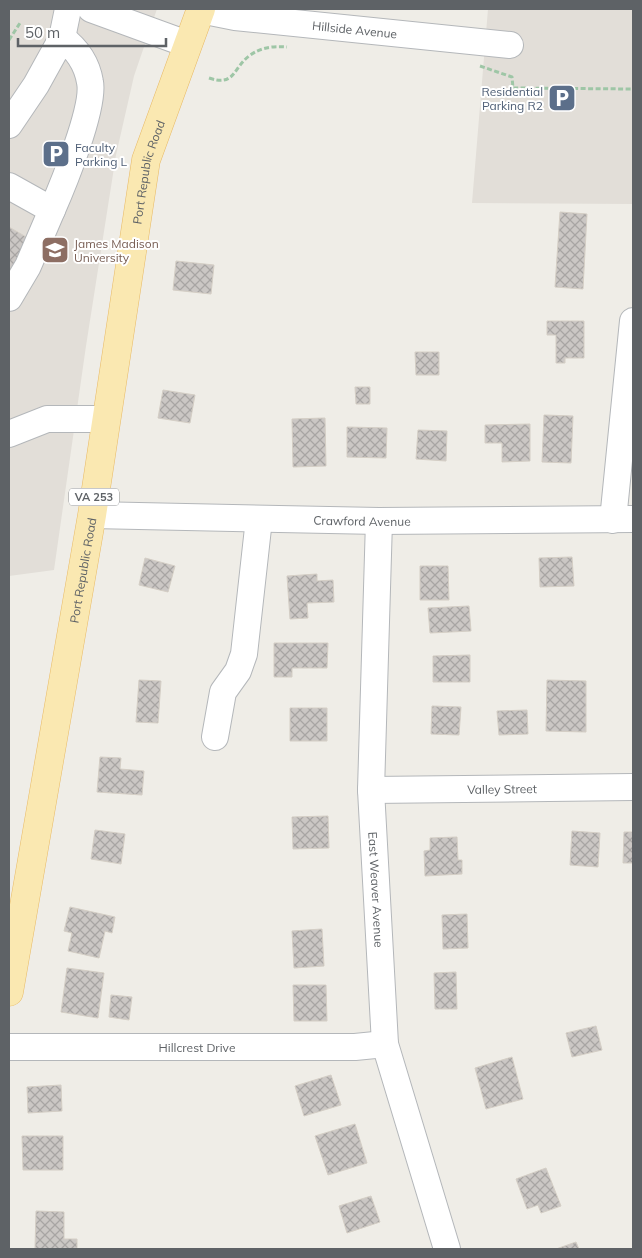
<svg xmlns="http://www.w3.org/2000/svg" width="642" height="1258" font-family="Mulish,sans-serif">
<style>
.education{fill:#e2ded8}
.building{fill:url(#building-cross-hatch);stroke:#d4cec5}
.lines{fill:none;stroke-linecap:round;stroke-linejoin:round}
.minor-casing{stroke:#b4b7ba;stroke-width:28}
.major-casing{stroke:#e8ba66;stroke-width:29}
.path{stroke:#9ec6a6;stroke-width:3;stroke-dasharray:5 2.5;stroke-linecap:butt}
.minor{stroke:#fff;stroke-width:26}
.major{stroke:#fae8b1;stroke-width:28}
.labels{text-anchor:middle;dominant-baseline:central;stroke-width:4;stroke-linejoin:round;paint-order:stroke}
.shield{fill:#fff;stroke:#8e9194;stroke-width:1}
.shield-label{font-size:11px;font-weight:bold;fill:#5e6266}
.street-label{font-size:12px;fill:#5e6266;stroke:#fff}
.service-label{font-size:12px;fill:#4e5e75;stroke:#fff;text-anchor:end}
.education-label{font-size:12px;fill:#785e54;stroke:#fff;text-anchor:start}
</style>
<defs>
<pattern id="building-cross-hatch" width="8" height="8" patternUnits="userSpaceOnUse" patternTransform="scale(1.25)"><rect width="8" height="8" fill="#cbc7c4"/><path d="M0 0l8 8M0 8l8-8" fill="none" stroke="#a8a5a3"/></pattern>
</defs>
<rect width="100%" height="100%" fill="#efede7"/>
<path class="education" d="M 9,9 L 157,9 L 134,76 L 116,155 L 86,346 L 54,570 L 9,576 Z
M 488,9 L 633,9 L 633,204 L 472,203 Z"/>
<path class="building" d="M 560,212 L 587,214 L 583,289 L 555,287 Z
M 9,227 L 33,241 L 9,281 Z
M 176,261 L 214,265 L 211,294 L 173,290 Z
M 547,321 L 584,321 L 584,358 L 565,358 L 565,363 L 556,363 L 556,335 L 547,335 Z
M 415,352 L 439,352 L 439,375 L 416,375 Z
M 355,387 L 370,387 L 370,404 L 356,404 Z
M 163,390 L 195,395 L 190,423 L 158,418 Z
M 544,415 L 573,416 L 571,463 L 542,462 Z
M 325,418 L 326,466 L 293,467 L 292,419 Z
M 530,424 L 530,461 L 502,462 L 502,443 L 485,443 L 485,425 Z
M 347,427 L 387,428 L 386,458 L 347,457 Z
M 418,430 L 447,431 L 446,461 L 416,459 Z
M 572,557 L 574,586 L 540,587 L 539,558 Z
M 145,558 L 175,566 L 168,592 L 139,585 Z
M 420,566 L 448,566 L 449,600 L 420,600 Z
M 317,574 L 317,581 L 333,580 L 334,602 L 307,603 L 308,618 L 290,619 L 287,576 Z
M 469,606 L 471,631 L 430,633 L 428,608 Z
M 274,643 L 328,643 L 327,668 L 292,668 L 292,677 L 274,677 Z
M 470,655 L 470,682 L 433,682 L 433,656 Z
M 139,680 L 161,681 L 158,723 L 136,722 Z
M 547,680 L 586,681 L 586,732 L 546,731 Z
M 432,706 L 461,707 L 459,735 L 431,734 Z
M 290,708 L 327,708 L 327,741 L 290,741 Z
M 527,710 L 528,734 L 499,735 L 497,711 Z
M 100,757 L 121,758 L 120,769 L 144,771 L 142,795 L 97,792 Z
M 328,816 L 329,848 L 293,849 L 292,817 Z
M 95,830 L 125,834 L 121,864 L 91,859 Z
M 572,831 L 600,833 L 598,867 L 570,865 Z
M 624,832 L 633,832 L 633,863 L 623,863 Z
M 457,837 L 458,860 L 462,860 L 462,874 L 425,876 L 424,851 L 430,850 L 430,838 Z
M 70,907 L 115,917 L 112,933 L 105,931 L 99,958 L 68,951 L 72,933 L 64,931 Z
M 467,914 L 468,948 L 443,949 L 442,915 Z
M 322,929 L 324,966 L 294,968 L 292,931 Z
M 67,968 L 104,973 L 98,1018 L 61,1012 Z
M 456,972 L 457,1009 L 435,1009 L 434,973 Z
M 293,985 L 326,985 L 327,1021 L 294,1021 Z
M 111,995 L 132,997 L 129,1020 L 109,1017 Z
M 596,1026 L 602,1050 L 572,1057 L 566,1033 Z
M 512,1057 L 523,1099 L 486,1109 L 475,1068 Z
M 331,1075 L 341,1105 L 304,1116 L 295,1086 Z
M 61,1085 L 62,1111 L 28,1113 L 27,1087 Z
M 355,1124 L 367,1163 L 328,1175 L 315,1136 Z
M 22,1136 L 63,1136 L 63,1170 L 23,1170 Z
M 546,1168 L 561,1206 L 541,1213 L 538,1205 L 527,1209 L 516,1179 Z
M 371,1196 L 380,1222 L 347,1233 L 339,1206 Z
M 36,1211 L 64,1212 L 64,1239 L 77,1239 L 77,1249 L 35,1249 Z
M 576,1242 L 579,1249 L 556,1249 Z"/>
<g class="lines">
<defs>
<g id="minor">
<path d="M 91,9 L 187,44"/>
<path id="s1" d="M 200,10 L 235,17 L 510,45"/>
<path d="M 62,38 L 68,9"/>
<path d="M 9,125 L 36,85 L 62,38 C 77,49 87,64 90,82 C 95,107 63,185 52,210 L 9,186"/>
<path d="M 9,298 L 28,266 L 52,210"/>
<path d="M 9,434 L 47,419 L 105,419"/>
<path id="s2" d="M 92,515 L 379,521 L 633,519"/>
<path d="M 613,520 L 633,321"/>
<path id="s3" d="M 379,521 L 371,790 L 385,1044 L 447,1249"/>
<path d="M 215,737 L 223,692 L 238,671 L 244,654 L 259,519"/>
<path id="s4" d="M 371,790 L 633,787"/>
<path id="s5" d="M 9,1047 L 355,1047 L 385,1044"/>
</g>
<g id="major">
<path id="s6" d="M 9,992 L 92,515 L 146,160 L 201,9"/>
</g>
</defs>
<use href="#minor" class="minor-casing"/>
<use href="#major" class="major-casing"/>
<path class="path" d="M 9,40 L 20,23
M 480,66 L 512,77 L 513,88 L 633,89
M 209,78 C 235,87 233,68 249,56 C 261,47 273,46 287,47"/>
<use href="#minor" class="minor"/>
<use href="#major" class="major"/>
</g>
<defs>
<symbol id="parking-square" viewBox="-11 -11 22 22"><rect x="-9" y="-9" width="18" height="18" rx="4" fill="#5c6f8a" stroke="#fff"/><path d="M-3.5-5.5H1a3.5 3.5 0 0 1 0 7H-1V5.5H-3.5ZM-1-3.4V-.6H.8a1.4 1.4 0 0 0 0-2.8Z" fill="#fff"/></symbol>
<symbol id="university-square" viewBox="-11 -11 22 22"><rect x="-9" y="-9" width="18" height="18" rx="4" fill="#8d6e63" stroke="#fff"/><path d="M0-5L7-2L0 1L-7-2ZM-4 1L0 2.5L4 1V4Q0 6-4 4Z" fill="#fff"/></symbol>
</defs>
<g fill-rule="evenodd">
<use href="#parking-square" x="546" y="82" width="32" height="32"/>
<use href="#parking-square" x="40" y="138" width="32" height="32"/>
<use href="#university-square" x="39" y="234" width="32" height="32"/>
</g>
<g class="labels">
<rect class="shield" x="69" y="488.5" width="50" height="17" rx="4"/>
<g class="shield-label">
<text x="94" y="497">VA 253</text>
</g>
<g class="street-label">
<text stroke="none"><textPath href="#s1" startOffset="156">Hillside Avenue</textPath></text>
<text stroke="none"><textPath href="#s6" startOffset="832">Port Republic Road</textPath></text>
<text stroke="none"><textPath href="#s2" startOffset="270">Crawford Avenue</textPath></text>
<text stroke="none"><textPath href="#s6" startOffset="428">Port Republic Road</textPath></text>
<text stroke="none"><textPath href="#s4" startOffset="131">Valley Street</textPath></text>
<text stroke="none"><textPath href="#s3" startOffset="369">East Weaver Avenue</textPath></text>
<text stroke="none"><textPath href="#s5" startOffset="188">Hillcrest Drive</textPath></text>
</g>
<g class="service-label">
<text x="543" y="91">Residential<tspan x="543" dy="14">Parking R2</tspan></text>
<text x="75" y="147" text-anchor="start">Faculty<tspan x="75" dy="14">Parking L</tspan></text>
</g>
<g class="education-label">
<text x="74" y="243">James Madison<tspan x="74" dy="14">University</tspan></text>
</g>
</g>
<rect width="642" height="1258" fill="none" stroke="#5e6266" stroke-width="20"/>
<path d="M18 38v8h148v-8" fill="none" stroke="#5e6266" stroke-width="2.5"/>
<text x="25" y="38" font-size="15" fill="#5e6266" stroke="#ffffff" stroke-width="4" paint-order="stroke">50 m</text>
</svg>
